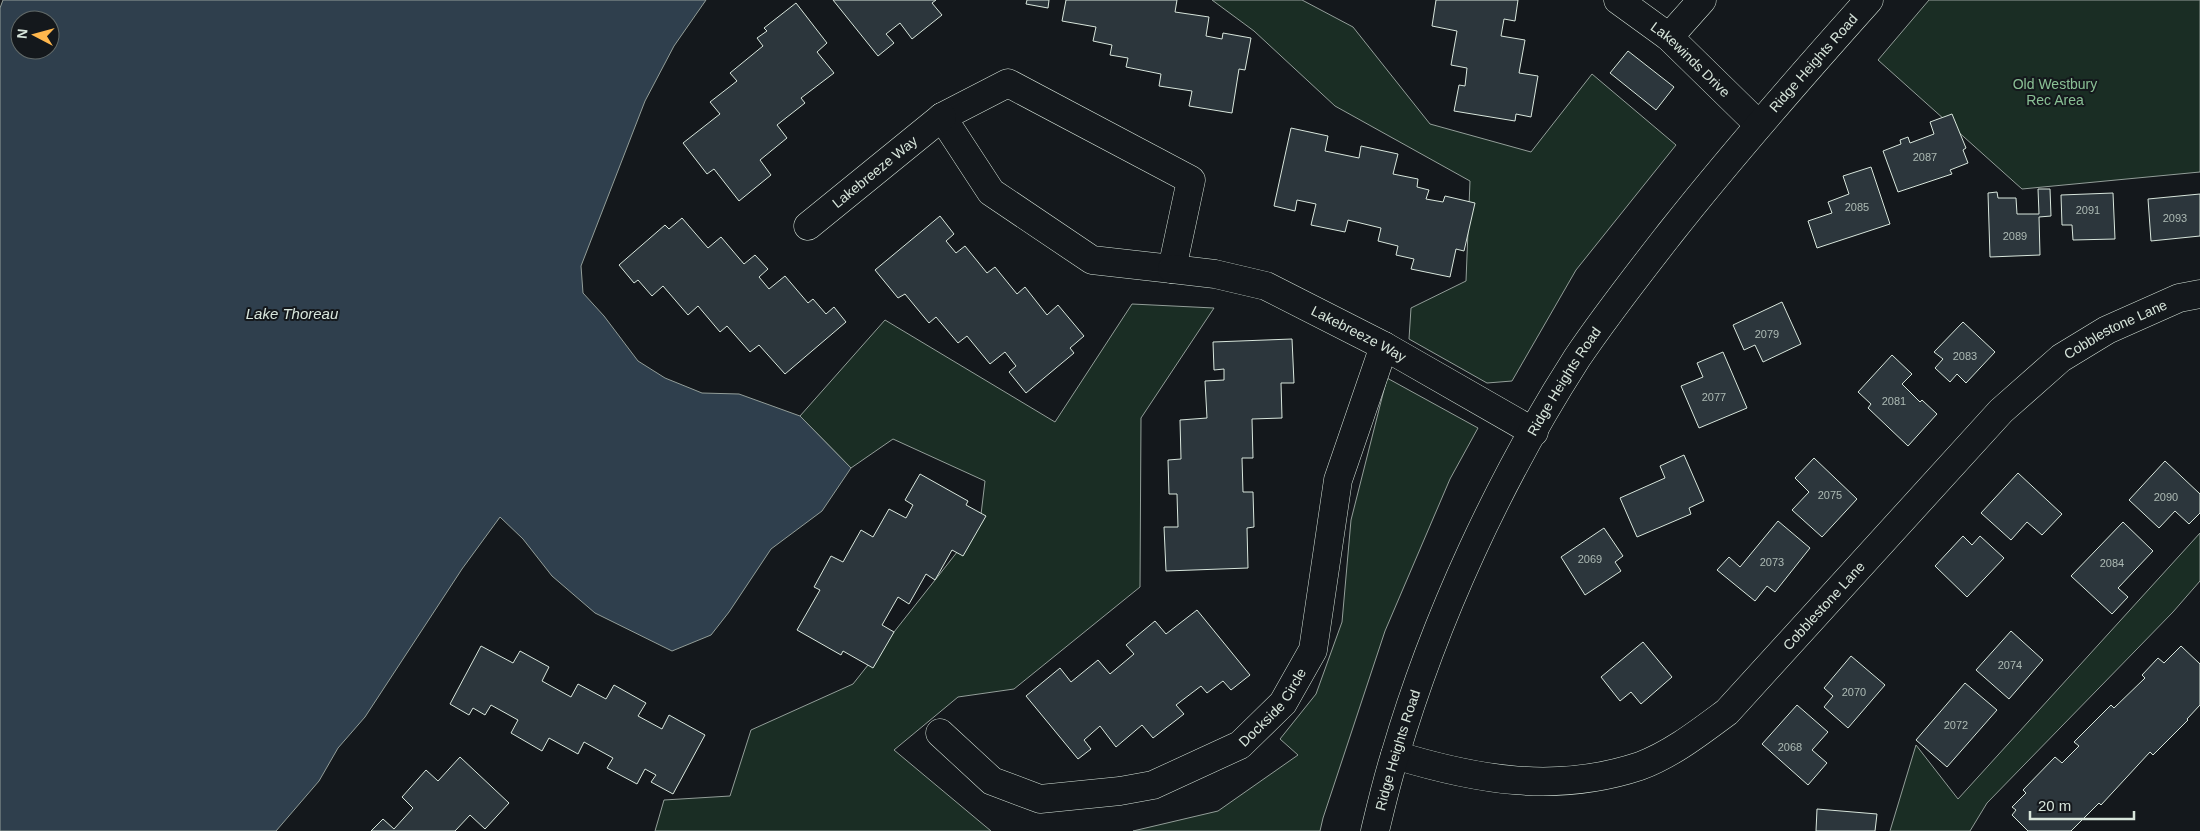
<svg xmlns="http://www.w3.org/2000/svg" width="2200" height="831" font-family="Arial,sans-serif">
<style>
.green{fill:#1a2d24;stroke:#939e99}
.water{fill:#2f3f4d;stroke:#939e99;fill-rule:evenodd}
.building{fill:#2c363c;stroke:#d8e6dc}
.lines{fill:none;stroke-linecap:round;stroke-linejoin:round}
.street-casing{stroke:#d8e6dc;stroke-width:29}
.secondary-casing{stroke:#d8e6dc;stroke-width:29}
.street{stroke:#14181c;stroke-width:28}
.secondary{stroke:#14181c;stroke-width:28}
.labels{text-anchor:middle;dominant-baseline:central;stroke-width:4;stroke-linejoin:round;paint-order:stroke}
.number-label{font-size:11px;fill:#adbab4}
.street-label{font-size:14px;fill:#d8e6dc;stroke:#14181c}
.park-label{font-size:14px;fill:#8ac095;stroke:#14181c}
.water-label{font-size:15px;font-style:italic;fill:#d8e6dc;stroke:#14181c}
</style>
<rect width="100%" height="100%" fill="#14181c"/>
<path class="green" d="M 1212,0 L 1302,0 L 1353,27 L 1430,124 L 1531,152 L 1592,74 L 1676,145 L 1576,270 L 1512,381 L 1487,383 L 1409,339 L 1411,308 L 1466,281 L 1470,181 L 1335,106 L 1254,31 Z
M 1929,0 L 2200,0 L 2200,172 L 2022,189 L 1878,60 Z
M 1132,304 L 1214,308 L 1141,418 L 1140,587 L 1014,689 L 958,697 L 894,750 L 991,831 L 655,831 L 664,800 L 730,796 L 751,730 L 853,684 L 980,523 L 985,481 L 893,439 L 851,468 L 800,416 L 885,320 L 1055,422 Z
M 1387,378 L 1478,428 L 1450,479 L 1385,631 L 1323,818 L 1320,831 L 1133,831 L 1218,811 L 1298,755 L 1280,739 L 1316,694 L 1342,622 L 1351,520 Z
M 2200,533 L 2200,581 L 2173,612 L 1987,803 L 1970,831 L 1890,831 L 1916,745 L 1958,799 Z"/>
<path class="water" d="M 3,0 L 706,0 L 674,46 L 645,101 L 581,266 L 583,293 L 604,316 L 638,361 L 665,378 L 702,393 L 739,394 L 800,416 L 851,468 L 822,511 L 771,549 L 729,612 L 711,635 L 672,651 L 595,613 L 552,576 L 523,539 L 500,517 L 462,569 L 365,717 L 338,748 L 319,781 L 276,831 L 0,831 L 0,8 ZM 20,20 L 50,20 L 50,50 L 20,50 Z"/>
<path class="building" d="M 833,0 L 936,0 L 932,3 L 942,15 L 912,39 L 900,23 L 886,34 L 894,43 L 878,56 Z
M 1027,0 L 1049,0 L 1048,8 L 1026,4 Z
M 1066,0 L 1177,0 L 1175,12 L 1209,17 L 1206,36 L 1222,39 L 1223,33 L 1251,38 L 1245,70 L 1239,69 L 1232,113 L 1189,106 L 1192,91 L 1159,86 L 1161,74 L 1126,67 L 1128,58 L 1110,55 L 1112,45 L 1093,41 L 1096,27 L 1062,21 Z
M 1436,0 L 1518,0 L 1515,21 L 1504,19 L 1501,36 L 1525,40 L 1519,73 L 1538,76 L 1531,117 L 1516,114 L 1515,121 L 1454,111 L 1459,85 L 1465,86 L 1467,68 L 1451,65 L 1457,31 L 1432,26 Z
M 796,3 L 827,43 L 817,52 L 834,73 L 801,98 L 805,103 L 777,125 L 787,138 L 760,160 L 771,175 L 739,201 L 714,169 L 707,174 L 683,143 L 720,114 L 710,102 L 737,81 L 730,73 L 763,46 L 757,38 L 767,31 L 764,28 Z
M 1628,51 L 1674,87 L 1656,110 L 1610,73 Z
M 1952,114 L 1966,148 L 1963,150 L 1968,163 L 1950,170 L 1952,174 L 1898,192 L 1883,151 L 1901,144 L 1900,140 L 1908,137 L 1910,143 L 1934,134 L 1930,122 Z
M 1291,128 L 1328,136 L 1325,151 L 1359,158 L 1361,146 L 1398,154 L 1393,174 L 1418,179 L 1417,187 L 1429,190 L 1426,199 L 1443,202 L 1445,196 L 1475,203 L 1464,251 L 1456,249 L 1450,277 L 1411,269 L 1414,259 L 1396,255 L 1398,246 L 1378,241 L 1381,228 L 1348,220 L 1345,232 L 1311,225 L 1316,204 L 1297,200 L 1295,211 L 1274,206 Z
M 1871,167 L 1890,224 L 1817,248 L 1808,221 L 1832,213 L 1828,202 L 1849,194 L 1843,176 Z
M 2038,189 L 2050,189 L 2051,216 L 2039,217 L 2040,255 L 1990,257 L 1988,193 L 1997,192 L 1998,198 L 2016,198 L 2017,214 L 2039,214 Z
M 2113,193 L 2115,239 L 2073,240 L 2072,225 L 2062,225 L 2061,195 Z
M 2200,194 L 2200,236 L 2151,241 L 2148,199 Z
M 940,216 L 954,234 L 946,241 L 956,253 L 965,246 L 987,273 L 995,267 L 1017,294 L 1025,287 L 1047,315 L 1058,305 L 1084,336 L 1070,348 L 1074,353 L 1026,393 L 1009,372 L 1016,366 L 1005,352 L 990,364 L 967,336 L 958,343 L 936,317 L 929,323 L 905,294 L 898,298 L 875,270 Z
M 682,218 L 708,248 L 721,237 L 744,264 L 755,255 L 768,269 L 759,277 L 769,289 L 785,276 L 808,303 L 813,299 L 826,314 L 834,307 L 846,322 L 785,374 L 759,345 L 750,352 L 727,326 L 720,332 L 698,306 L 688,315 L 663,286 L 652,296 L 638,280 L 634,283 L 619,265 L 665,225 L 669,229 Z
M 1782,302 L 1801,344 L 1763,362 L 1755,345 L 1744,350 L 1733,325 Z
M 1963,322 L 1995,352 L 1966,383 L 1957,374 L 1950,382 L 1935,368 L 1943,359 L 1934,352 Z
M 1292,339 L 1294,383 L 1281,383 L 1282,418 L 1252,419 L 1253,458 L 1242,458 L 1243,492 L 1253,492 L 1254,527 L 1247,528 L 1248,568 L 1166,571 L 1164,527 L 1178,527 L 1177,494 L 1169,494 L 1168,460 L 1181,459 L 1180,420 L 1207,418 L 1205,381 L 1224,380 L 1224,369 L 1214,370 L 1213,342 Z
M 1723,352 L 1747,408 L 1699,428 L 1681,386 L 1703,377 L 1697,363 Z
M 1892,355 L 1912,374 L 1902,384 L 1920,402 L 1922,400 L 1937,414 L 1908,446 L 1868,408 L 1871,404 L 1858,392 Z
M 1684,455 L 1704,501 L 1689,508 L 1691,514 L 1637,537 L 1620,498 L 1665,478 L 1660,466 Z
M 1814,458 L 1857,499 L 1822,537 L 1792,510 L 1809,492 L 1795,478 Z
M 2165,461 L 2200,494 L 2200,513 L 2189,524 L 2175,511 L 2159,528 L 2129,500 Z
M 2018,473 L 2062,514 L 2042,535 L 2027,522 L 2011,540 L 1981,513 Z
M 920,474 L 968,501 L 966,505 L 986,516 L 963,556 L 952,550 L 935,580 L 926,574 L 909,604 L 898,597 L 882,625 L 894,632 L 873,668 L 843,651 L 841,655 L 797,630 L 820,590 L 814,587 L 831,556 L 843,562 L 861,530 L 873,537 L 889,509 L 906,518 L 913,505 L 905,500 Z
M 1778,521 L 1810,548 L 1775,592 L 1767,586 L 1755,601 L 1717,570 L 1729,557 L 1740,567 Z
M 2123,522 L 2153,551 L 2118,588 L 2128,597 L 2112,614 L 2071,576 Z
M 1604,528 L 1623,556 L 1615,562 L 1621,571 L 1585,595 L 1561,557 Z
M 1963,536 L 1972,545 L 1980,536 L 2004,558 L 1967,597 L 1935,566 Z
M 1197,610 L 1250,675 L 1231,690 L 1223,681 L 1207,693 L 1201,686 L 1176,705 L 1184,714 L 1153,738 L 1142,725 L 1116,747 L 1100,726 L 1084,740 L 1091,749 L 1078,759 L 1026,696 L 1060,668 L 1071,682 L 1098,660 L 1110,674 L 1134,654 L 1126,645 L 1155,621 L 1166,634 Z
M 2011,631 L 2043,660 L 2009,699 L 1976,670 Z
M 1643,642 L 1672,677 L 1641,704 L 1631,692 L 1620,701 L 1601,677 Z
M 481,646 L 513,663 L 520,651 L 549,667 L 542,681 L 571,697 L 578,684 L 606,699 L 614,685 L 646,703 L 638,716 L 662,729 L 669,715 L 705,735 L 673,794 L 651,782 L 656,775 L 645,769 L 637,784 L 607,768 L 613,758 L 584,742 L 578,754 L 549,738 L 542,751 L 511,733 L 518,720 L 491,705 L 485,715 L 473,708 L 469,715 L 450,704 Z
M 2181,646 L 2200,664 L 2200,705 L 2187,719 L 2188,720 L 2153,755 L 2150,752 L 2101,805 L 2099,803 L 2071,831 L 2028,831 L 2012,815 L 2016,810 L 2012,807 L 2026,793 L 2023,790 L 2055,757 L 2062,763 L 2079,746 L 2074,742 L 2111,705 L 2114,708 L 2145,678 L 2142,675 L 2158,658 L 2164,663 Z
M 1851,656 L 1885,685 L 1848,728 L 1824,707 L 1833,696 L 1824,688 Z
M 1965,683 L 1997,710 L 1947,767 L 1916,740 Z
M 1797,705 L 1828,732 L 1812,750 L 1827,763 L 1808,785 L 1762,744 Z
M 460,757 L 509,803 L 485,829 L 470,815 L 455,831 L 371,831 L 383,819 L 394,829 L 413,808 L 402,797 L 426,770 L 438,781 Z
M 1817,809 L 1877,814 L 1875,831 L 1816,831 Z"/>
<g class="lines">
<defs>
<g id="street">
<path id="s1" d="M 1618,0 L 1669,37 L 1758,124"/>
<path d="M 1669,37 L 1702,0"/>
<path d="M 1008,83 L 1191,180 L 1172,269 L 1092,260 L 991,192 L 942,117 Z"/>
<path id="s2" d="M 808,226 L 942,117"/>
<path id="s3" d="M 1172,269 L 1215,274 L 1266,286 L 1384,346 L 1534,432"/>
<path id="s4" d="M 940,733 L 992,781 L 1040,799 L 1120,791 L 1153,785 L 1240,745 L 1283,703 L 1313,650 L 1338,480 L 1384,346"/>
<path id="s5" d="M 1395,755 C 1477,780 1556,794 1640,766 C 1672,754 1700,732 1727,712 L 2001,411 L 2061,358 L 2107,330 L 2179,298 L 2200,294"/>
</g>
<g id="secondary">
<path id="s6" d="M 1375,831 C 1381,806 1387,780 1395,755 C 1435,618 1500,478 1577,358 C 1606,315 1639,273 1671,232 C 1734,152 1801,76 1869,0"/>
</g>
</defs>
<use href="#street" class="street-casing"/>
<use href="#secondary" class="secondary-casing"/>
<use href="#street" class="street"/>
<use href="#secondary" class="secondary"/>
</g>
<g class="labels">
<g class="number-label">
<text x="1925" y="157">2087</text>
<text x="1857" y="207">2085</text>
<text x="2088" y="210">2091</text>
<text x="2175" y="218">2093</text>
<text x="2015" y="236">2089</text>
<text x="1767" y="334">2079</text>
<text x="1965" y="356">2083</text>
<text x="1714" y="397">2077</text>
<text x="1894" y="401">2081</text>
<text x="1830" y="495">2075</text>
<text x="2166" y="497">2090</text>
<text x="1590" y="559">2069</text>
<text x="1772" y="562">2073</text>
<text x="2112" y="563">2084</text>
<text x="2010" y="665">2074</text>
<text x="1854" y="692">2070</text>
<text x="1956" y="725">2072</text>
<text x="1790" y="747">2068</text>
</g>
<g class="street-label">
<text stroke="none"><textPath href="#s1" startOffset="94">Lakewinds Drive</textPath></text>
<text stroke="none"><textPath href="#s6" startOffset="895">Ridge Heights Road</textPath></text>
<text stroke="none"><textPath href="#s2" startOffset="86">Lakebreeze Way</textPath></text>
<text stroke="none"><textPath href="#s5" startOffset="901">Cobblestone Lane</textPath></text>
<text stroke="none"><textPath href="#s3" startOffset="200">Lakebreeze Way</textPath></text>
<text stroke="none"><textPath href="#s6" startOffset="490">Ridge Heights Road</textPath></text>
<text stroke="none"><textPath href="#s5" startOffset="496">Cobblestone Lane</textPath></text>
<text stroke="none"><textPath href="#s4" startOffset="382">Dockside Circle</textPath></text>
<text stroke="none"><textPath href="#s6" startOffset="84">Ridge Heights Road</textPath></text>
</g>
<g class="park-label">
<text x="2055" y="84">Old Westbury<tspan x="2055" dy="16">Rec Area</tspan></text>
</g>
<g class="water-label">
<text x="292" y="313">Lake Thoreau</text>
</g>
</g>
<g transform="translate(35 35) rotate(276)"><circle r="24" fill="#14181c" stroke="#626a69"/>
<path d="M0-4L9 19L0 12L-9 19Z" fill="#ffb74d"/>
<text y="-8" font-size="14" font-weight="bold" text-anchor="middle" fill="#d8e6dc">N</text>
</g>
<path d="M2030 811v8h104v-8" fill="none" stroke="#d8e6dc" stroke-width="2.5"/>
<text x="2038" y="811" font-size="15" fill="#d8e6dc" stroke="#14181c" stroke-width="4" paint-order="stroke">20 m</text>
</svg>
